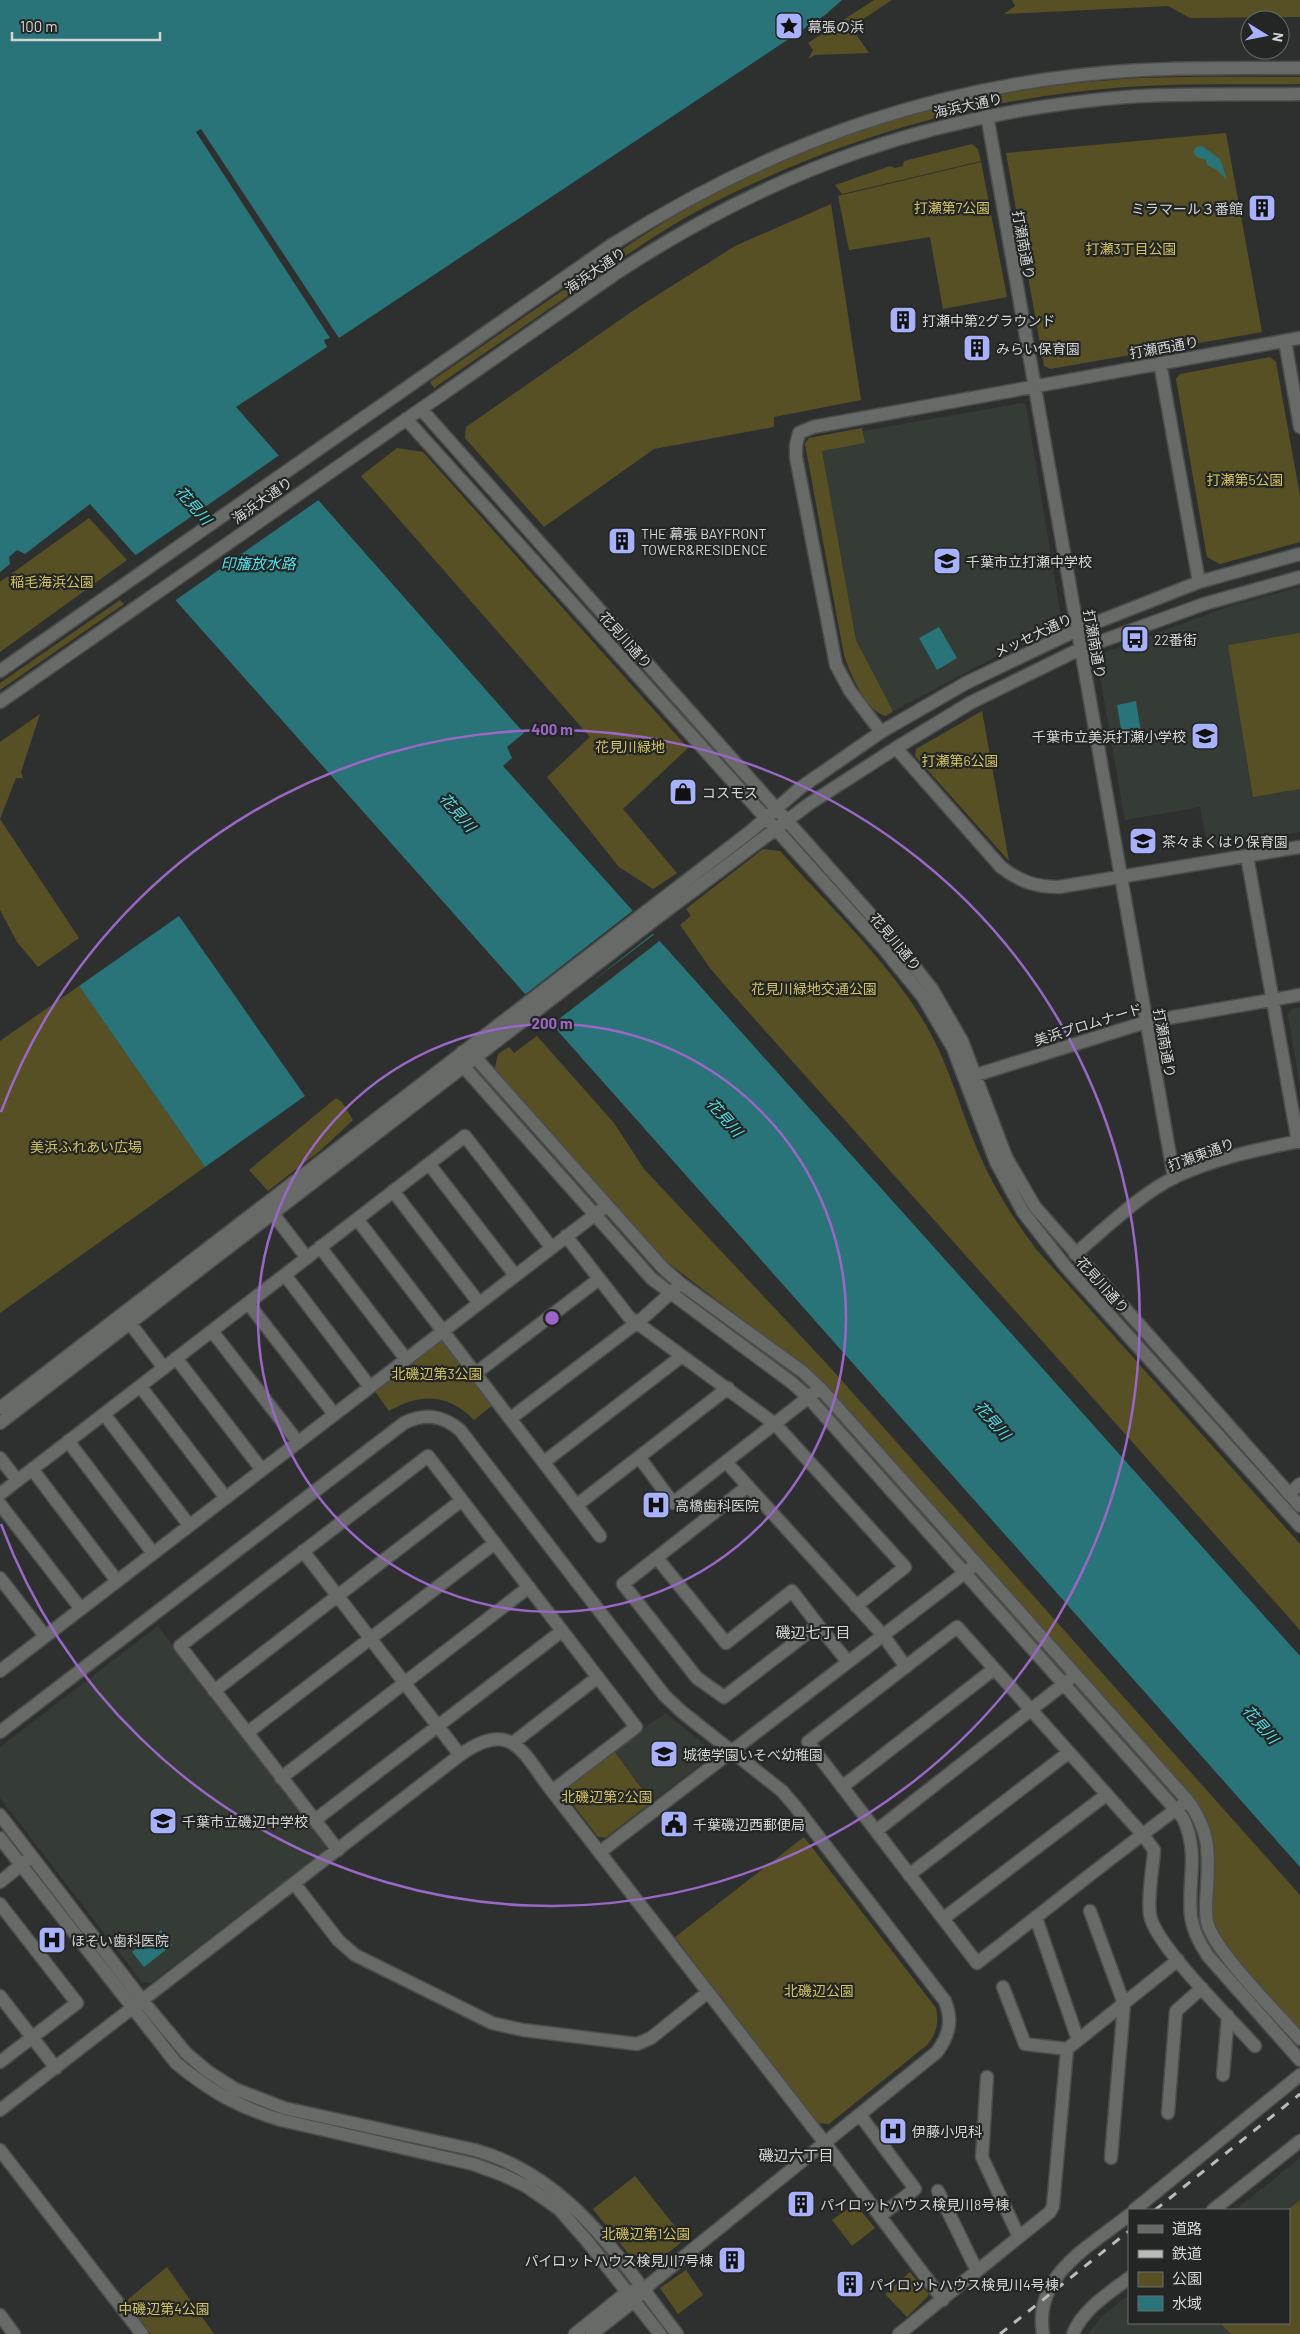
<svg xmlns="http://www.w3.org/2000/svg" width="1300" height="2334" font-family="Barlow,'Noto Sans JP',sans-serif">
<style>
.built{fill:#353c36}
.green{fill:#585025}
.water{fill:#297479}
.pier{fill:#2e302f}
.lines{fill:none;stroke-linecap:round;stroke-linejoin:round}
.minor-casing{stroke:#4b4d4c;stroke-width:15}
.minor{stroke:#686a68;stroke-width:12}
.rail{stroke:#babcba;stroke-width:3;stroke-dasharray:9 9;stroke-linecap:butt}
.ring{fill:none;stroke:#9a67c6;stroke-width:2.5}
.labels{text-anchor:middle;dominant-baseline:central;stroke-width:4.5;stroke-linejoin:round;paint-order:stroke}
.poi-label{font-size:14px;fill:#d3d5d3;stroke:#242625;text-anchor:start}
.street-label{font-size:14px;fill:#d3d5d3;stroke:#242625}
.park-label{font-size:14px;fill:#d3c260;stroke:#242625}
.water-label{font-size:15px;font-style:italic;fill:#52e2eb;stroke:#242625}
.neighbourhood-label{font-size:15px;fill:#d3d5d3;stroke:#242625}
.centre{fill:#9a67c6;stroke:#242625;stroke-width:2.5}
.ring-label{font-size:15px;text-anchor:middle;font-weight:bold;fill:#9a67c6;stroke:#242625;stroke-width:4.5;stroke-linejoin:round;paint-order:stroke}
</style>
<rect width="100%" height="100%" fill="#2e302f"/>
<path class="built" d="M 1022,403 L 1026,405 L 1061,617 L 1056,625 L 893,711 L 856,639 L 822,451 L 865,443 L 863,431 Z
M 1300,587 L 1300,832 L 1208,848 L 1200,807 L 1125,820 L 1098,665 L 1104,653 L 1233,605 Z
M 1300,1007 L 1300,1085 L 1288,1015 L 1292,1009 Z
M 158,1626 L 327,1845 L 326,1849 L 151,1983 L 142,1982 L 0,1798 L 0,1747 Z
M 665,1713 L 710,1749 L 709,1758 L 653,1801 L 614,1751 Z
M 1300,2158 L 1300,2334 L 1088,2334 L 1103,2315 L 1129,2295 L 1129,2323 L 1289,2323 L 1289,2210 L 1235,2210 Z"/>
<path class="green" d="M 874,0 L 892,0 L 851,27 L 869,53 L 815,55 L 808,59 L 813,50 L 808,43 Z
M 1012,0 L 1300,0 L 1300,17 L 1190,18 L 1168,6 L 1004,14 L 1015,6 Z
M 1300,77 L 1300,84 C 1242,85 1183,83 1125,87 C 976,98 833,140 701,209 C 658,232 618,261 578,289 C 530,322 482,355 434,388 L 430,382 C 479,348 527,315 575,282 C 613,256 650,229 690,207 C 827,129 986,85 1143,78 C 1195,76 1248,77 1300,77 Z
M 1226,133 L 1262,332 L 1050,369 L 1044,366 L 1006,153 Z
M 972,144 L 978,149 L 981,161 L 842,194 L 835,185 L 890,166 L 895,168 L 903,166 L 904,161 Z
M 981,162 L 1007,297 L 943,309 L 930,237 L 849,250 L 838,196 Z
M 831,204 L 861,400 L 774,417 L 774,427 L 654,449 L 544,527 L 465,438 L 466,427 L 637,308 L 735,246 Z
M 1270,357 L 1276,362 L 1300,496 L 1300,542 L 1220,564 L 1207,557 L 1176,379 L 1180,374 Z
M 862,428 L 865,443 L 822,451 L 856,640 L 893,711 L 886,716 C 866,712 850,673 844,655 L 805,444 L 809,438 Z
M 397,448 L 423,452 L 688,748 L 623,809 L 677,873 L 653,889 L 619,867 L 547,777 L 590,737 L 361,476 Z
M 89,518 L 127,560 L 0,652 L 0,582 Z
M 120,600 L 124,604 L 0,690 L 0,683 Z
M 1300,633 L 1300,789 L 1253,797 L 1228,645 Z
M 982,711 L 1009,861 L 915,756 L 916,749 Z
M 40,714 L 21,772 L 23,778 L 16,778 L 0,819 L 79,938 L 38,967 L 17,942 L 0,910 L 0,742 Z
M 763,849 L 780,851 C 830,907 899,972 933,1038 C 952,1075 962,1114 978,1151 C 993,1187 1013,1218 1036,1249 L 1300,1544 L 1300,1630 L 727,988 L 710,968 L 680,925 L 691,916 L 686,909 Z
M 79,986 L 205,1167 L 0,1313 L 0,1041 Z
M 537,1036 L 614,1123 L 644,1169 L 827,1364 L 1300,1895 L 1300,2029 L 1219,1940 C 1203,1900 1222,1857 1207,1821 C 1204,1812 1198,1805 1194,1797 L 1190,1798 L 814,1374 L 667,1262 L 494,1072 L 498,1054 L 509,1047 L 514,1053 Z
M 336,1098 L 342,1102 L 353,1120 L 321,1150 L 268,1191 L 249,1170 Z
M 439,1339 L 444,1339 L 494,1404 L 474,1420 C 448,1393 420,1393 389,1411 L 373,1389 Z
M 823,1405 L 826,1406 L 960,1554 L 957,1558 Z
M 1080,1692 L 1082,1692 L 1173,1793 L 1172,1795 Z
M 614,1751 L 652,1802 L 605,1838 L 598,1837 L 565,1794 L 565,1789 Z
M 804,1837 L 936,2008 C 939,2023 937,2033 927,2045 L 829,2124 L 817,2123 L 675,1937 Z
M 635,2176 L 685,2239 L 650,2268 L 638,2266 L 593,2209 Z
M 1300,2200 L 1300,2334 L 1231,2334 L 1220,2323 L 1289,2323 L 1288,2210 Z
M 855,2204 L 875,2228 L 852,2246 L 832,2220 Z
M 167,2267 L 214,2334 L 151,2334 L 126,2301 Z
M 686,2270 L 703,2295 L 678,2314 L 660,2288 Z
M 910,2272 L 929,2295 L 907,2317 L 885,2294 Z"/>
<path class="water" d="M 0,0 L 842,0 L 825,15 L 339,338 L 201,129 L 196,132 L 330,338 L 324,340 L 327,347 L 236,407 L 524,733 L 507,747 L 512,758 L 503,766 L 1300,1656 L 1300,1867 L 90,504 L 25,554 L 17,550 L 9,557 L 10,564 L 0,572 Z
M 1202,146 L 1220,159 L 1227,180 L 1217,170 L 1207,165 L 1206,160 L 1197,157 L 1193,152 L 1196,147 Z
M 939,627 L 957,658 L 937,670 L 919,638 Z
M 1136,701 L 1142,738 L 1123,741 L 1117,705 Z
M 179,916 L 305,1096 L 205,1167 L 79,986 Z
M 161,1930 L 172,1945 L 144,1967 L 132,1952 Z"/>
<path class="pier" d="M 281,454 L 320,499 L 173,602 L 133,557 Z
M 635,909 L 655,932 L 585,987 L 656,933 L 662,939 L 550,1026 L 523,996 Z"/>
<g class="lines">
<defs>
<path id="minor" d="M 987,115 L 1174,1178
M 1285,341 L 1300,427
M 1160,363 L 1199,582
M 421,409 L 894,941 L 932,989 L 962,1041 L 1006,1157 L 1035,1207 L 1300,1506
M 406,419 L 884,949 L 923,997 L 953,1048 L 996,1162 L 1023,1212 L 1066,1267 L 1300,1526
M 0,671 L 613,244 C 778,140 945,81 1141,70 C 1194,67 1247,68 1300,68
M 0,702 L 615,274 C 776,168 934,113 1126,97 C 1184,93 1242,95 1300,94
M 881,732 L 850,691 L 836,665 L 796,457 L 796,445 L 799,433 L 813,427 L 1300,338
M 896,748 L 1001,867 C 1019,881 1035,887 1059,887 L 1300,847
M 1247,856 L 1298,1142
M 976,1075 L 1146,1022 L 1300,995
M 429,1164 L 515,1275
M 393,1191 L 479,1303
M 267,1206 L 307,1258
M 357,1219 L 600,1536
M 566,1236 L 629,1317 L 775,1424 L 905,1567 L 856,1606
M 320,1247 L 406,1359
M 1075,1254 C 1106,1228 1139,1195 1175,1177 C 1213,1159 1259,1149 1300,1141
M 285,1275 L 370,1387
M 248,1303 L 334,1414
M 126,1318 L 164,1368
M 212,1331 L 298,1442
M 176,1358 L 262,1470
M 476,1373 L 599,1279
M 140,1386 L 226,1498
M 0,1408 L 751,831 L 800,788 L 881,732 L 966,683 L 1077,630 L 1199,582 L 1300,554
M 104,1414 L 189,1525
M 511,1418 L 643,1318 L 675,1289
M 0,1423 L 662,914 L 809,804 L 896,748 L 970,703 L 1080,649 L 1204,604 L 1300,577
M 68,1441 L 153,1553
M 639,1457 L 673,1503 L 814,1393
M 0,1458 L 17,1480
M 544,1462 L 682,1356
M 726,1462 L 883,1635 L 906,1667
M 32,1469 L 117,1581
M 748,1486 L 623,1584 L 697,1678 L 724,1697 L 818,1625 L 848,1662
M 0,1494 L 465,1136 L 551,1247
M 1289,1494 L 1300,1484
M 0,1504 L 81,1609
M 577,1505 L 728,1388
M 303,1551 L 460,1755
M 657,1558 L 726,1643 L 792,1591 L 818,1625
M 0,1578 L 45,1636
M 0,1671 L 601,1210
M 214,1691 L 462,1500
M 0,1732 L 404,1423 C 425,1413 442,1415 460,1430 L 664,1695 L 682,1712 L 782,1791 L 795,1806 L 945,2001 C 953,2021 949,2035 937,2052 L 650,2284 L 634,2301 L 592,2334
M 247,1733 L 495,1543
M 514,1742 L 598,1677
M 281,1778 L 529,1587
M 842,1787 L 994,1669
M 1182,1805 C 1112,1856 1045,1911 977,1963 L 808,1742 L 957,1627 L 1143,1835 L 1154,1850 C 1153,1870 1147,1895 1150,1915 C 1155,1945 1232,2020 1255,2046
M 0,1815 L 142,2000 L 186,2053 L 207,2071 L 235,2089 L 284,2108 L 475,2150 C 571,2177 620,2260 677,2334
M 315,1820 L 562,1631
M 876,1831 L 1069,1680
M 0,1838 L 176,2063 C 210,2091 238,2107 281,2120 L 473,2164 L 503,2175 L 526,2186 L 559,2209 L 587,2241 L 660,2334
M 338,1850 L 180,1646 L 428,1456 L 636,1727 L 552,1791
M 600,1852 L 971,1568
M 909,1875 L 1068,1753
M 0,1882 L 26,1861
M 294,1883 L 338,1940 L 355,1955 L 492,2023 L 523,2030 L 637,2044 L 651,2038 L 708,1992
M 0,1904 L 77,2003 L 0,2062
M 1090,1911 L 1124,2004 L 1111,2158
M 944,1918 L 1106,1795
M 1036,1918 L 1078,2040
M 1003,1987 L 1025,2044 L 1067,2049 L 1178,1960
M 0,1996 L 56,2068
M 1300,2039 C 1278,2014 1214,1951 1207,1922 C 1205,1911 1206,1899 1207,1888 C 1209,1852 1210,1831 1188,1801 L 820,1388 L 803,1372 L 680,1283 L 663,1268 L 475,1057 L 462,1052 L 463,1066 L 652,1279 L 791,1382 L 808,1397 L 1183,1818 C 1200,1854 1187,1881 1191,1917 C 1193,1932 1200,1944 1208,1956 L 1300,2060
M 1223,2075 L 1228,2016
M 987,2077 L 982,2157 L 1019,2237
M 0,2110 L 460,1755 C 512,1718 522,1752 552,1791 L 825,2143 L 943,2300
M 1168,2113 L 1176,2011 L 1202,1988
M 860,2115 L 915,2189 L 880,2216
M 0,2150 L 142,2334
M 938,2191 L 977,2271
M 1134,2210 L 1300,2075
M 1213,2210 L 1300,2141
M 0,2315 L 14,2334
M 575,2334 L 627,2292 L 635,2291
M 899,2334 L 1050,2212 L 1053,2206 L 1067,2049
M 1043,2334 C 1033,2275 1089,2247 1129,2215
M 1073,2334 C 1082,2310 1109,2293 1129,2278"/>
</defs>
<use href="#minor" class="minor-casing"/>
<use href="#minor" class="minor"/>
<path class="rail" d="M 1155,2210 L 1300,2094
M 1000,2334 L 1129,2231"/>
</g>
<g class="ring">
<circle cx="552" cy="1318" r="294"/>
<path d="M1 1112A588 588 0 1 1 1 1524"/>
</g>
<defs>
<symbol id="sight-square" viewBox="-11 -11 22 22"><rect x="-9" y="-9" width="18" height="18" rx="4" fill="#a7b1fc" stroke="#242625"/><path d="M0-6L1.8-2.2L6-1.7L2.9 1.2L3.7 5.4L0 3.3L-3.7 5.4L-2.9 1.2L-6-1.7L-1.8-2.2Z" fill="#111"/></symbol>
<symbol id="building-square" viewBox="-11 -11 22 22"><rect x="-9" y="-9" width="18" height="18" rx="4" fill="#a7b1fc" stroke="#242625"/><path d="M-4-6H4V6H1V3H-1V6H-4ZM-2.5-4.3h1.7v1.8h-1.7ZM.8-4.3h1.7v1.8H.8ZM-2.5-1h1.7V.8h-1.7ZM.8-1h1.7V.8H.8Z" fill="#111"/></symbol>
<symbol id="school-square" viewBox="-11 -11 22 22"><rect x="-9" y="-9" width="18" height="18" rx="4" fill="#a7b1fc" stroke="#242625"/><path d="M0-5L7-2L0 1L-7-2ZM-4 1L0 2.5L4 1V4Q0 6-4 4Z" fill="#111"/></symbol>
<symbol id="bus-square" viewBox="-11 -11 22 22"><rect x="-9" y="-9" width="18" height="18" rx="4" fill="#a7b1fc" stroke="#242625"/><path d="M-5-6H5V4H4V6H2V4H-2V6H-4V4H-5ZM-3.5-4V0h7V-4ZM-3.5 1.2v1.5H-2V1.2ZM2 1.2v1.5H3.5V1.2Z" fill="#111"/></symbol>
<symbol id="shop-square" viewBox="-11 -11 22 22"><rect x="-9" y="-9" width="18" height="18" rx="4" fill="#a7b1fc" stroke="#242625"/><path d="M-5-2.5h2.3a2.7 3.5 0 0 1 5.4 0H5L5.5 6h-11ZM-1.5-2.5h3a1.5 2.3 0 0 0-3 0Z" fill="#111"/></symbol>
<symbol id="hospital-square" viewBox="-11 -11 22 22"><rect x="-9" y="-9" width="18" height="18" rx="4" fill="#a7b1fc" stroke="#242625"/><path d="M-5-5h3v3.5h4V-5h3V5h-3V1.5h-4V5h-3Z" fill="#111"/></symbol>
<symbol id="civic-square" viewBox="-11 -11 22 22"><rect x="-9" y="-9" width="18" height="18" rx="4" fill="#a7b1fc" stroke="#242625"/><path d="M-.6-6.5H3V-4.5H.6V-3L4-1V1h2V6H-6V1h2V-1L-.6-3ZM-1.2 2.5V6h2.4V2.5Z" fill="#111"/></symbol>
</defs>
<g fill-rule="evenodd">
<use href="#sight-square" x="773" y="10" width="32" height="32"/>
<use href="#building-square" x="1246" y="192" width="32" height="32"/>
<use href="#building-square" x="887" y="304" width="32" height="32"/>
<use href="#building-square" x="961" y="332" width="32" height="32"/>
<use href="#building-square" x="606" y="525" width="32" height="32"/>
<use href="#school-square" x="931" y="545" width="32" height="32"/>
<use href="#bus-square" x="1119" y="623" width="32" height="32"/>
<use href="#school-square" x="1189" y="720" width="32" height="32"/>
<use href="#shop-square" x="667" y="776" width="32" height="32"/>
<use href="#school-square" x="1127" y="825" width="32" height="32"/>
<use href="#hospital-square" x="640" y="1489" width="32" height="32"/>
<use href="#school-square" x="648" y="1738" width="32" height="32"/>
<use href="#school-square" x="147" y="1805" width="32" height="32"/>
<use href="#civic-square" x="658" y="1808" width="32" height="32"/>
<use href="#hospital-square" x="36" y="1924" width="32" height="32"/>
<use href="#hospital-square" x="877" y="2115" width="32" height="32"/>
<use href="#building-square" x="785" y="2188" width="32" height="32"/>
<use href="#building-square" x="716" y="2244" width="32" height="32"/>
<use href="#building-square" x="834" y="2268" width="32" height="32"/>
</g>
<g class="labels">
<g class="poi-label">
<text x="808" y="26">幕張の浜</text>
<text x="1243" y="208" text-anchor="end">ミラマール３番館</text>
<text x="922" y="320">打瀬中第2グラウンド</text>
<text x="996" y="348">みらい保育園</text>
<text x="641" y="533">THE 幕張 BAYFRONT<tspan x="641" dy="16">TOWER&amp;RESIDENCE</tspan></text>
<text x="966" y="561">千葉市立打瀬中学校</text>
<text x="1154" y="639">22番街</text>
<text x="1186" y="736" text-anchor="end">千葉市立美浜打瀬小学校</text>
<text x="702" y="792">コスモス</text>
<text x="1162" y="841">茶々まくはり保育園</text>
<text x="675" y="1505">高橋歯科医院</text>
<text x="683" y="1754">城徳学園いそべ幼稚園</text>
<text x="182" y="1821">千葉市立磯辺中学校</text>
<text x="693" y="1824">千葉磯辺西郵便局</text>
<text x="71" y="1940">ほそい歯科医院</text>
<text x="912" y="2131">伊藤小児科</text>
<text x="820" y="2204">パイロットハウス検見川8号棟</text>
<text x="713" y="2260" text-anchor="end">パイロットハウス検見川7号棟</text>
<text x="869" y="2284">パイロットハウス検見川4号棟</text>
</g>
<g class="street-label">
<text transform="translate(968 105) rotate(-12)">海浜大通り</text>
<text transform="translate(1024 245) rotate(80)">打瀬南通り</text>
<text transform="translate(595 270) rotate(-34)">海浜大通り</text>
<text transform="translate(1164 347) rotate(-10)">打瀬西通り</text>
<text transform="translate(262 500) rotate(-35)">海浜大通り</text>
<text transform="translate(1033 635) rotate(-25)">メッセ大通り</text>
<text transform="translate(626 640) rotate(48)">花見川通り</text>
<text transform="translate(1095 644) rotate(80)">打瀬南通り</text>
<text transform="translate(896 942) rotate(50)">花見川通り</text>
<text transform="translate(1088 1024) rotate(-17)">美浜プロムナード</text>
<text transform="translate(1165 1043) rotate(80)">打瀬南通り</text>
<text transform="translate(1201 1154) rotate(-20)">打瀬東通り</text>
<text transform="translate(1103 1285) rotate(48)">花見川通り</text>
</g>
<g class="park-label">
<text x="952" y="207">打瀬第7公園</text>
<text x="1131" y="248">打瀬3丁目公園</text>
<text x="1245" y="479">打瀬第5公園</text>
<text x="52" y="581">稲毛海浜公園</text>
<text x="630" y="746">花見川緑地</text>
<text x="960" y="760">打瀬第6公園</text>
<text x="814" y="988">花見川緑地交通公園</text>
<text x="86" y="1146">美浜ふれあい広場</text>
<text x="437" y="1373">北磯辺第3公園</text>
<text x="607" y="1796">北磯辺第2公園</text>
<text x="819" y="1990">北磯辺公園</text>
<text x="646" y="2233">北磯辺第1公園</text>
<text x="164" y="2308">中磯辺第4公園</text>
</g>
<g class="water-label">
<text transform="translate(194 505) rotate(49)">花見川</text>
<text x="258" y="563">印旛放水路</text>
<text transform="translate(458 812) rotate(49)">花見川</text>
<text transform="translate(725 1117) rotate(49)">花見川</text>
<text transform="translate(993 1420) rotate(49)">花見川</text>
<text transform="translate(1261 1724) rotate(49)">花見川</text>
</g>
<g class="neighbourhood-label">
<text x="813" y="1632">磯辺七丁目</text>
<text x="796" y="2155">磯辺六丁目</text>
</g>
</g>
<circle cx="552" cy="1318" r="8" class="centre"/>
<g class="ring-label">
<text x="552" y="735">400 m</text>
<text x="552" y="1029">200 m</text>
</g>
<rect x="1128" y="2209" width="162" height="115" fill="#242625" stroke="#6a6c6b"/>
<rect x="1138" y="2225" width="25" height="8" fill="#686a68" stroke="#6a6c6b"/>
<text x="1172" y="2234" font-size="15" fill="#d3d5d3">道路</text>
<rect x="1138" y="2250" width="25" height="8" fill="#babcba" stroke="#6a6c6b"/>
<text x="1172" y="2259" font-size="15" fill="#d3d5d3">鉄道</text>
<rect x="1138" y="2272" width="25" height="15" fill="#585025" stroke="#6a6c6b"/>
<text x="1172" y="2284" font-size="15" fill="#d3d5d3">公園</text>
<rect x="1138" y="2296" width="25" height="15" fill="#297479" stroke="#6a6c6b"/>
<text x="1172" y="2309" font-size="15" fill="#d3d5d3">水域</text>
<g transform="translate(1265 35) rotate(100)"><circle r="24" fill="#242625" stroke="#6a6c6b"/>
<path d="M0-4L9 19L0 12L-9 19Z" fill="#a7b1fc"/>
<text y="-8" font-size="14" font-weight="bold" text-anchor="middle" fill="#d3d5d3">N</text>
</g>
<path d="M12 32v8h148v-8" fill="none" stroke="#d3d5d3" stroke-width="2.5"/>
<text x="20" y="32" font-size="15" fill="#d3d5d3" stroke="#242625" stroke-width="4" paint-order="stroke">100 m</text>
</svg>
